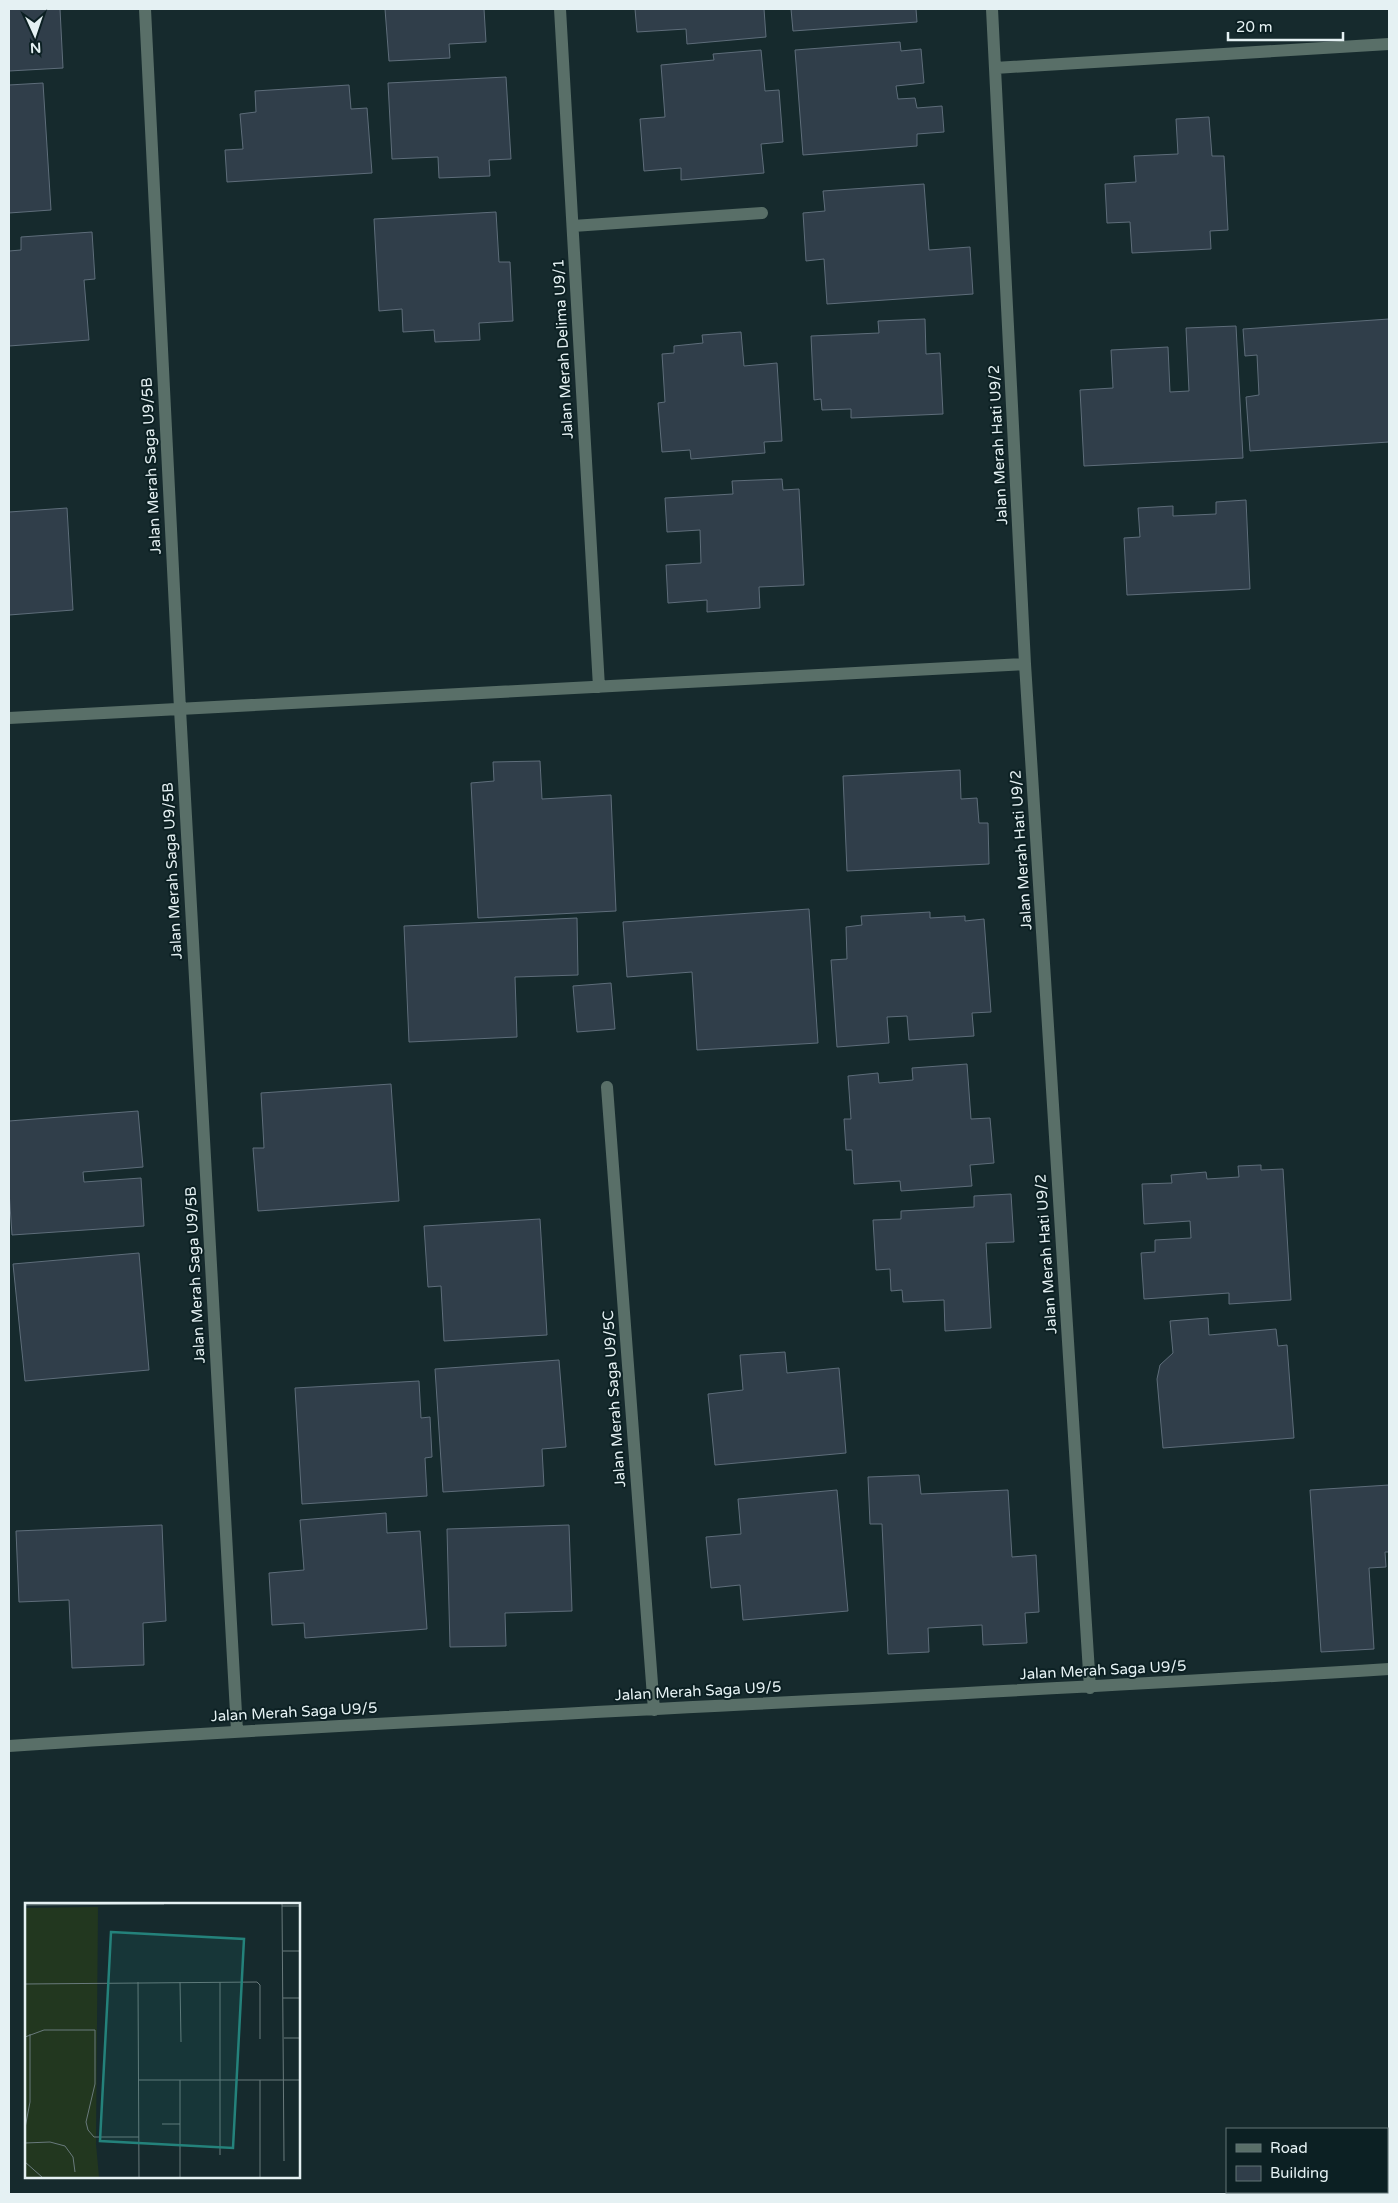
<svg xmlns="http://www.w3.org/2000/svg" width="1398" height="2203" font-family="'Varela Round',sans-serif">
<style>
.building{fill:#303e4a;stroke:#5e6d7a}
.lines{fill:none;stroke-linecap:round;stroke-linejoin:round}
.street{stroke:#596f68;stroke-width:12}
.labels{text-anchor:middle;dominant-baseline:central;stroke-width:4;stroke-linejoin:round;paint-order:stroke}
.street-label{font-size:15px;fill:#e5f1f3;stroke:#0c2023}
.inset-road{fill:none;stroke:#697a7c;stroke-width:1}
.view{fill:#24827b;fill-opacity:0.15;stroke:#24827b;stroke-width:2.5}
.inset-edge{fill:none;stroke:#e5f1f3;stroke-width:2.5}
</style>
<rect width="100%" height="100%" fill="#162a2d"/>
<path class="building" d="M 9,9 L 60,9 L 63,68 L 9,71 Z
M 385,9 L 484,9 L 486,42 L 449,44 L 450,58 L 389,61 Z
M 635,9 L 764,9 L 766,37 L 687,44 L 686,29 L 637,32 Z
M 791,9 L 916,9 L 917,22 L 793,31 Z
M 900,42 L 901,51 L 921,49 L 924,83 L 896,86 L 898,99 L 915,98 L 917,108 L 942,106 L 944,132 L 917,134 L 917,146 L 803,155 L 795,50 Z
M 761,50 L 765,91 L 779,90 L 783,142 L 761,144 L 764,173 L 681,180 L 681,168 L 644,171 L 640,119 L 665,117 L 661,65 L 714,60 L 713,54 Z
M 506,77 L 511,159 L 489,160 L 490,176 L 439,178 L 438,157 L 392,159 L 388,83 Z
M 43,83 L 51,210 L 9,213 L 9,85 Z
M 349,85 L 351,109 L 367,108 L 372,173 L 227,182 L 225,150 L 243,149 L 240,114 L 256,112 L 255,91 Z
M 1209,117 L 1212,156 L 1224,156 L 1228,230 L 1210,231 L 1211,249 L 1132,253 L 1130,222 L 1107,223 L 1105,184 L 1136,182 L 1134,156 L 1178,154 L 1176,119 Z
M 924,184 L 929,250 L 970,247 L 973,294 L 827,304 L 824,259 L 806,261 L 803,213 L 825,211 L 823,191 Z
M 496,212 L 499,262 L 510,262 L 513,321 L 479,323 L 480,340 L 435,342 L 434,330 L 403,332 L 402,309 L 379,311 L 374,219 Z
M 92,232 L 95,279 L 84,280 L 89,340 L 9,346 L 9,251 L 21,250 L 21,237 Z
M 925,319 L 926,354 L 940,353 L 943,414 L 851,418 L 851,409 L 822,410 L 821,399 L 814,400 L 811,336 L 879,333 L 878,321 Z
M 1389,319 L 1389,442 L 1250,451 L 1246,397 L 1259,395 L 1257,355 L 1245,356 L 1243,329 Z
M 1236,326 L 1243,458 L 1084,466 L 1080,390 L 1113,388 L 1111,350 L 1168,347 L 1170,392 L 1189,391 L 1186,328 Z
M 741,332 L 744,366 L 777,363 L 782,441 L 764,442 L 765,453 L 691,459 L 690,450 L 662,452 L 658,403 L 665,402 L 662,354 L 674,353 L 674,346 L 703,343 L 702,335 Z
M 782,479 L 783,490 L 799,489 L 804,585 L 759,587 L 760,608 L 707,612 L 707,600 L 668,603 L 666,565 L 701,563 L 700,530 L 667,532 L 665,498 L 733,494 L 732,481 Z
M 1246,500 L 1250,589 L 1127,595 L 1124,538 L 1140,537 L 1138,508 L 1173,506 L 1173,516 L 1216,514 L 1216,502 Z
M 67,508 L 73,610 L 9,615 L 9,512 Z
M 540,761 L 542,799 L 611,795 L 616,911 L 478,918 L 471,783 L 494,781 L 493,762 Z
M 960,770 L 961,799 L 977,798 L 979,823 L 988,823 L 989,864 L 847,871 L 843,776 Z
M 809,909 L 818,1043 L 697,1050 L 692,972 L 627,977 L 623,922 Z
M 930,912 L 930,918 L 965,916 L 965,921 L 984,919 L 991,1012 L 972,1013 L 974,1036 L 909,1040 L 907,1016 L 887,1017 L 889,1043 L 837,1047 L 831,960 L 847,959 L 846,927 L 862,925 L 861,916 Z
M 577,918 L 578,975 L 515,977 L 517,1037 L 409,1042 L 404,926 Z
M 611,983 L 615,1029 L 577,1032 L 573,986 Z
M 967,1064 L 971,1119 L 990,1118 L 994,1163 L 970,1165 L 972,1186 L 901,1191 L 900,1181 L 854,1184 L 852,1150 L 846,1150 L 844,1119 L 851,1119 L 848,1076 L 878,1073 L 879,1083 L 913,1080 L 912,1068 Z
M 391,1084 L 399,1201 L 258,1211 L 253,1148 L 264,1148 L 261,1093 Z
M 138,1111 L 143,1167 L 83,1172 L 84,1182 L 141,1178 L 144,1226 L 12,1235 L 9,1191 L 9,1121 Z
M 1261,1165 L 1261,1170 L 1283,1169 L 1291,1300 L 1229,1304 L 1229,1293 L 1144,1299 L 1141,1253 L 1155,1252 L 1155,1240 L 1191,1238 L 1190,1221 L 1144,1224 L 1142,1184 L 1172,1183 L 1171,1175 L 1206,1172 L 1207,1179 L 1239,1177 L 1238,1166 Z
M 1011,1194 L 1014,1242 L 986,1243 L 991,1328 L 945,1331 L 944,1300 L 903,1302 L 902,1290 L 891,1291 L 890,1269 L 876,1270 L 873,1220 L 901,1219 L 901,1211 L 974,1207 L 974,1196 Z
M 540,1219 L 547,1335 L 444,1341 L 441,1286 L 428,1287 L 424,1226 Z
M 139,1253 L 149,1370 L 25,1381 L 13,1264 Z
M 1208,1318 L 1209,1335 L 1276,1329 L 1278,1346 L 1287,1345 L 1294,1438 L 1163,1448 L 1157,1379 L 1160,1365 L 1173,1353 L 1170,1321 Z
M 785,1352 L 787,1373 L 839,1368 L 846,1453 L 715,1465 L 708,1394 L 743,1390 L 740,1355 Z
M 559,1360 L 566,1447 L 542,1449 L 544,1486 L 443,1492 L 435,1369 Z
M 419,1381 L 421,1418 L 430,1417 L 432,1457 L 425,1458 L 427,1496 L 302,1504 L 295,1388 Z
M 919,1475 L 921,1494 L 1008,1490 L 1012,1557 L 1036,1555 L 1039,1612 L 1025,1613 L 1027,1643 L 983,1645 L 982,1625 L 928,1628 L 929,1652 L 888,1654 L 882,1524 L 870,1524 L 868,1477 Z
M 1389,1485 L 1389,1552 L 1385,1552 L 1386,1567 L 1369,1568 L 1374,1649 L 1321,1652 L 1310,1490 Z
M 837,1490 L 848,1611 L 743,1620 L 740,1585 L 711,1588 L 706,1537 L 741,1534 L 738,1499 Z
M 386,1513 L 387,1533 L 420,1531 L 427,1629 L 305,1638 L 304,1623 L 272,1625 L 269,1573 L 304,1570 L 300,1520 Z
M 162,1525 L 166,1621 L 143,1623 L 144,1665 L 72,1668 L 69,1600 L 19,1602 L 16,1531 Z
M 569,1525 L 572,1611 L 505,1613 L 506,1646 L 450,1647 L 447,1529 Z"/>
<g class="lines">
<path class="street" d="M 145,9 L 180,709 L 237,1731
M 560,9 L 599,687
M 992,9 L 1025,664 L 1090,1688
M 995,68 L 1389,44
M 573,226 L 762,213
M 9,718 L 1025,664
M 607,1087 L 654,1710
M 9,1746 C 469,1715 929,1698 1389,1669"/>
</g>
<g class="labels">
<g class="street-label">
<text transform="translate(563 349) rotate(-93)">Jalan Merah Delima U9/1</text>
<text transform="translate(998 445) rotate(-93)">Jalan Merah Hati U9/2</text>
<text transform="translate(151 466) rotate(-93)">Jalan Merah Saga U9/5B</text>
<text transform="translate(1021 850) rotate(-94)">Jalan Merah Hati U9/2</text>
<text transform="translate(172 871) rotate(-93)">Jalan Merah Saga U9/5B</text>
<text transform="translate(1046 1254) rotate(-94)">Jalan Merah Hati U9/2</text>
<text transform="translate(195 1275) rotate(-93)">Jalan Merah Saga U9/5B</text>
<text transform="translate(614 1399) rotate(-94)">Jalan Merah Saga U9/5C</text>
<text transform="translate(1103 1670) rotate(-3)">Jalan Merah Saga U9/5</text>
<text transform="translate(698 1691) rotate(-3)">Jalan Merah Saga U9/5</text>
<text transform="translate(294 1712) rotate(-3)">Jalan Merah Saga U9/5</text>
</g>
</g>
<g transform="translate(25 1903)">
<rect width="275" height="275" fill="#162a2d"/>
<path d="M 73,4 L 71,241 L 74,274 L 0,274 L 0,5 Z" fill="#22371f"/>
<path class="inset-road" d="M 257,1 L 259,258M 0,2 L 139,1M 257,3 L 275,3M 258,48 L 275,48M 113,79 L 114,274M 155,79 L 156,139M 195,79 L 195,252M 0,81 L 232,79 L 235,82 L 235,136M 258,95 L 275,95M 0,134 L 19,127 L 70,127 L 70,181 L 61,219 L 63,227 L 69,234 L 114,234M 259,135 L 275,135M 114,177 L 275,177M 155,177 L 155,274M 235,177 L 235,274M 137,221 L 155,221M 0,225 L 5,199 L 5,131M 0,240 L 25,239 L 40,243 L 48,254 L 50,269M 0,259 L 17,274"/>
<path class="view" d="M 86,29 L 219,36 L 208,245 L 75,238 Z"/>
<rect width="275" height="275" class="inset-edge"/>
</g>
<rect width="1398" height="2203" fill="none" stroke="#e5f1f3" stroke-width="20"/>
<rect x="1226" y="2128" width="162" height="65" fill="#0c2023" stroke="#637476"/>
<rect x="1236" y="2144" width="25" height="8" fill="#596f68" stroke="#637476"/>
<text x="1270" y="2153" font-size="15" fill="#e5f1f3">Road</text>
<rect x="1236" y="2166" width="25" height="15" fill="#303e4a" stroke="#637476"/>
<text x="1270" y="2178" font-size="15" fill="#e5f1f3">Building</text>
<g transform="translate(35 35) rotate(177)" stroke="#0c2023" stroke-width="4" paint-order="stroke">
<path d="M0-4L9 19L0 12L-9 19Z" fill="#e5f1f3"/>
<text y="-8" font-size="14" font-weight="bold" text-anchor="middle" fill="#e5f1f3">N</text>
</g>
<path d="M1228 32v8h115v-8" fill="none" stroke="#e5f1f3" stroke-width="2.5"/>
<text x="1236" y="32" font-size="15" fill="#e5f1f3" stroke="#0c2023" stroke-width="4" paint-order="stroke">20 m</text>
</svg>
